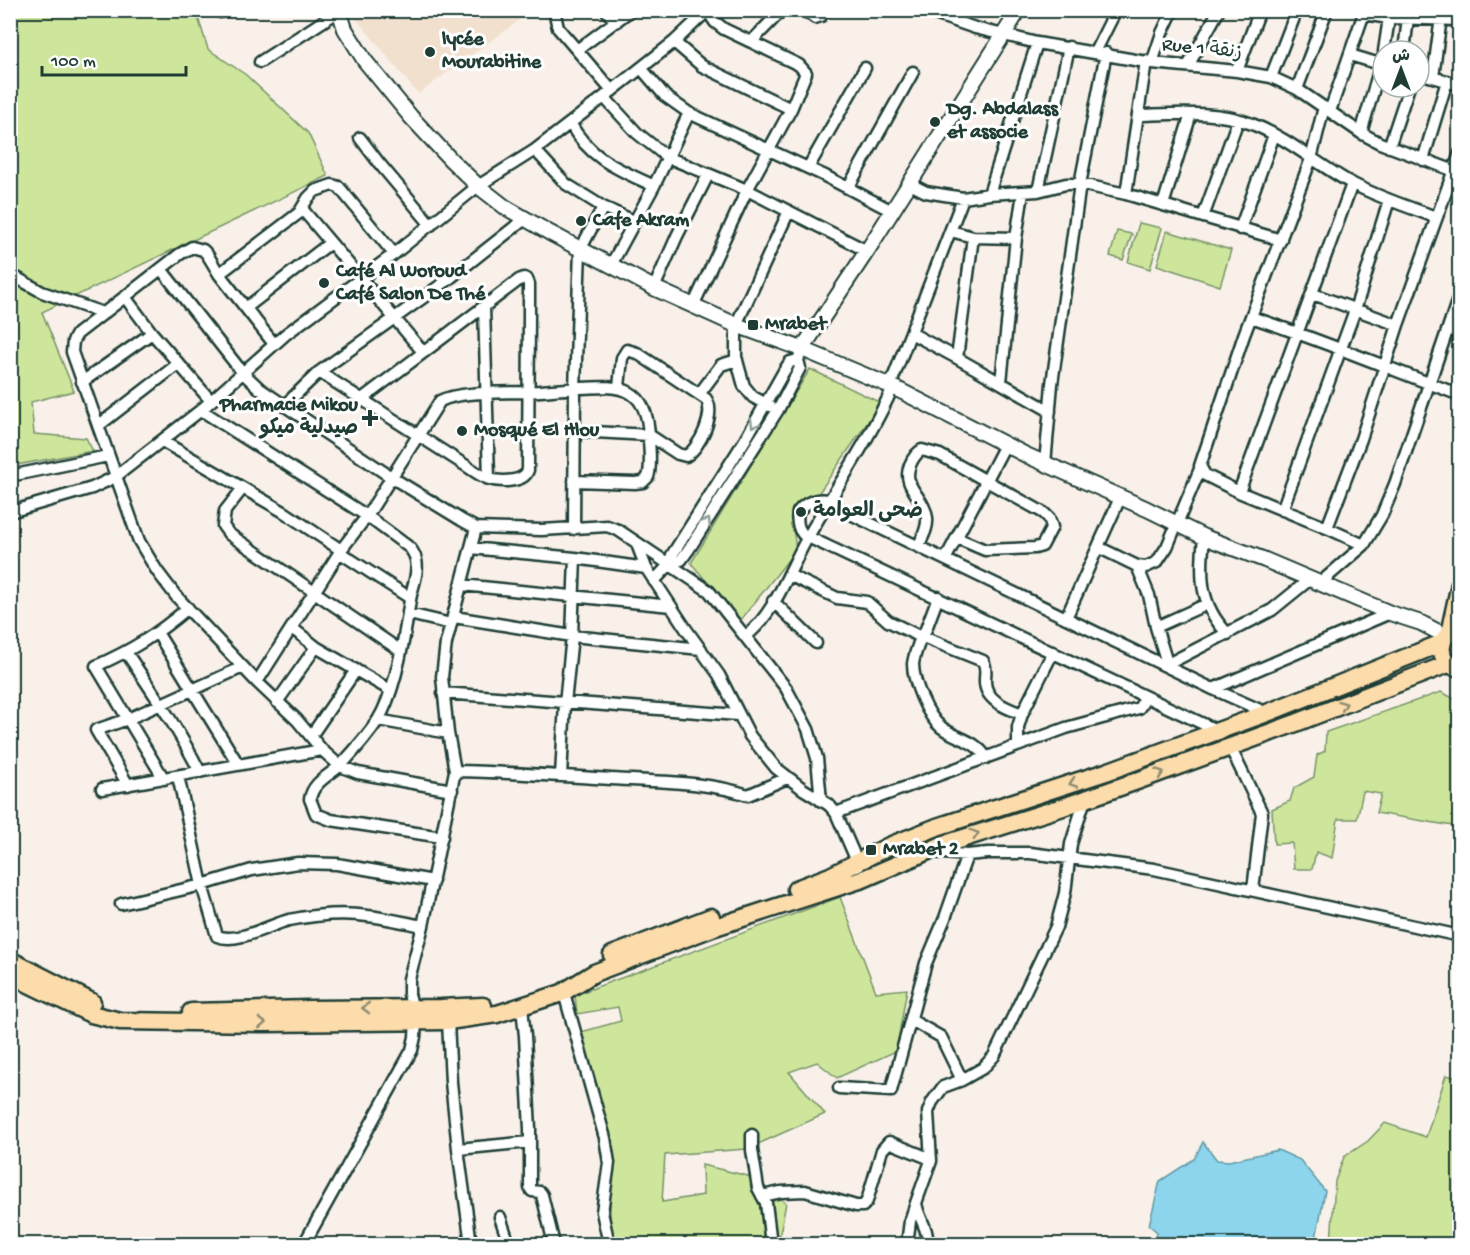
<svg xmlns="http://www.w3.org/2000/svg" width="1470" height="1255" font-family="'Gochi Hand','Playpen Sans Arabic',sans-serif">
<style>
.built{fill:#f2e0cf}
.green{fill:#cee69c;stroke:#769268;stroke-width:1.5}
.water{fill:#8cd5ed;stroke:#6098a3;stroke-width:1.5}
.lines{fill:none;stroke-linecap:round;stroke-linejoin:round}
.minor-casing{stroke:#1f3d34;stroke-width:15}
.tertiary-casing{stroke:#1f3d34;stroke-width:18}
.primary-casing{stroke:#1f3d34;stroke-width:21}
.minor{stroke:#fff;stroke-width:10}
.tertiary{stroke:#fff;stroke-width:14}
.primary{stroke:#fddcac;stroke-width:16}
.oneway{stroke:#8f9e9a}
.oneway2{stroke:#8e8c70}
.poi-dot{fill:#1f3d34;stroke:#fff;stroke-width:2}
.labels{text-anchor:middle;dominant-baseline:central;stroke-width:6;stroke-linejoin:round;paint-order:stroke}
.poi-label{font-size:20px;font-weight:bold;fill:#1f3d34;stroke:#fff;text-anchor:start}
.street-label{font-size:20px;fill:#1f3d34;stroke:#fff}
</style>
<rect width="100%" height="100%" fill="#f9f1e9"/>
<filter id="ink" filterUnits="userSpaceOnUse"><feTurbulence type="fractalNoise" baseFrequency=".0167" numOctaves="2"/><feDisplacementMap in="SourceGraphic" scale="12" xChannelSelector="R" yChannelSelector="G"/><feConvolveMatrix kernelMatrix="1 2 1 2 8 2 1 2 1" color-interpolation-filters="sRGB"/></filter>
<g filter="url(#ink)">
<path class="built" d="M 350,11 L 532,11 L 418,94 Z"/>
<path class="green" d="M 11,11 L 196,11 L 208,49 L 246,75 L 308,133 L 328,176 L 42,312 L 74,391 L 31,402 L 34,434 L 86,438 L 93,451 L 11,466 Z
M 1139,223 L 1162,228 L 1150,269 L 1128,262 Z
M 1117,231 L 1132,234 L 1123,260 L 1110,256 Z
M 1167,231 L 1231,250 L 1220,286 L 1157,265 Z
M 810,369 L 881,403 L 818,494 L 807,498 L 791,512 L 796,550 L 740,621 L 691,563 Z
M 1441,692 L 1459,701 L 1459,827 L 1376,813 L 1381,794 L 1363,791 L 1357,819 L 1338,819 L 1332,858 L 1316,852 L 1312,869 L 1294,869 L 1292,843 L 1274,844 L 1272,809 L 1290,801 L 1294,788 L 1314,777 L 1317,755 L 1325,751 L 1326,732 Z
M 840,897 L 876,992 L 907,989 L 896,1051 L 837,1078 L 817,1062 L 789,1072 L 825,1114 L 747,1149 L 665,1155 L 662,1202 L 703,1195 L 702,1165 L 748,1176 L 786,1203 L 778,1244 L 615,1244 L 610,1225 L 610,1193 L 615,1164 L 581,1032 L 621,1021 L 618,1007 L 577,1014 L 575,995 Z
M 1446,1075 L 1459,1078 L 1459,1186 L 1454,1201 L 1459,1203 L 1459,1244 L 1331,1244 L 1335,1181 L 1344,1157 L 1368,1141 L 1385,1123 L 1426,1137 Z"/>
<path class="water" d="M 1203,1142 L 1217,1160 L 1229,1161 L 1278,1150 L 1300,1160 L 1325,1191 L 1315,1244 L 1155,1244 L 1157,1232 L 1149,1225 L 1160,1181 L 1194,1159 Z"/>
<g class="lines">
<defs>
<path id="minor" d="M 554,10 L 558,28 L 612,91
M 606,10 L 616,22
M 804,10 L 815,18 L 821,16 L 826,10
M 923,10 L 975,28 L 1037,43 L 1152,63 L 1237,71 L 1271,77 L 1297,89 L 1361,133 L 1380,143 L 1460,173
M 220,12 L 223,10
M 1364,14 L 1389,18 L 1460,20
M 674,42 L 702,66 L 791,109
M 751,42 L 782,10
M 577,50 L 631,10
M 1384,51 L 1389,18
M 1404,51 L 1408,18
M 1095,52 L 1116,10
M 1350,55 L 1383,65
M 260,62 L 339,11
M 1152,63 L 1162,33 L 1173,10
M 1188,66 L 1219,10
M 641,68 L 665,96 L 689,113 L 823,175 L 892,211
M 1237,71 L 1260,10
M 1419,73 L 1460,85
M 1271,77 L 1297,10
M 1433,77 L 1442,10
M 1297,89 L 1327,10
M 604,97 L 637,133 L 667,157 L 747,190 L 867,251
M 1324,107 L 1311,159 L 1244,335 L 1200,466 L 1205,475 L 1239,492 L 1327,528 L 1364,545
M 1330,111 L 1365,10
M 1139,115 C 1175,114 1218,110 1252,124 C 1288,138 1318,165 1351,183 C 1378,197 1408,207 1436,217
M 570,123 C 590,159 618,169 654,186
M 1361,133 L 1383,57
M 360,138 L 379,163 L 431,225
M 1389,147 L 1409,87
M 535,150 L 566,184 L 603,207 L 634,221
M 1423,160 L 1447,81
M 808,168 L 865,68
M 910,184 L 926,192 L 963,198 L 989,194 L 1038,191 L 1066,184 L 1080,184 L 1126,194 L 1281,240
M 848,188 L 913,72
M 1038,191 L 1069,47
M 989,194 L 1037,43
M 1126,194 L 1146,61
M 1163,205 L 1191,114
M 303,210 L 423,352
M 1203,217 L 1238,120
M 1240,229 L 1274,135
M 951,231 L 973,237 L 1016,238
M 611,265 L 654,186 L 689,113
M 161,269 L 242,372 L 260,389 L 391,477 L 463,521 L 476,528 L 542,530 L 607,526 L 618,530 L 709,591 L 786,688 L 808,729 L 817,758 L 821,801
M 10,274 L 42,292 L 103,313
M 219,274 L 299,213 L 308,198 L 315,191 L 332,185 L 339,187 L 394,254
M 654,288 L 677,236 L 708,175
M 1313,294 L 1398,325
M 125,297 L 152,333 L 211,401
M 693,306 L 747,190 L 791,109 L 806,73 L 799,65 L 724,29 L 715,22 L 707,10
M 247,307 L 330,243
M 484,307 L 489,479
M 1251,317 C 1321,340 1390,369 1460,395
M 911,333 L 957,358 L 1050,411
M 274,344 L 219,274 L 207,254 L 203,250 L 192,247 L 180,254 L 77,334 L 73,341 L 72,352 L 139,541 L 157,571 L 176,596 L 257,682 L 297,720 L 322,750 L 340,766 L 358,773 L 452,790
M 957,358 L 973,237
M 319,372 L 468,467 C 474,471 482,477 489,479 C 500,482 524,483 528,470 L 529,315 L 529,284 L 527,279 L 524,278 L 519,280 L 362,399
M 82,382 L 152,333
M 1001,382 L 1016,238 L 1023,193
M 890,386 L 963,198
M 700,393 L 721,365 L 737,360
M 284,406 L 319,372 L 445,282 L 526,218
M 770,406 L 753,397 L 744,386 L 736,357 L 736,325 L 789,211
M 201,410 L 367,516 L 410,548 C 413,552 415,555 416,560 C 419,574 412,587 410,600 C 405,635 396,691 378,720 C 368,735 355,750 343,763 C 331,775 313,781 310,799 L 316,814 L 331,820 L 442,837
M 98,426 L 178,364
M 576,431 L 649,435 L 678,454 L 686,456 C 700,448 716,413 706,399 L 637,353 L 627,350 L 622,358 L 619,387
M 162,441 L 284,512 L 341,550
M 1045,464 L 1052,384 L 1080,184 L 1106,53
M 10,476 L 108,456
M 243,488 L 225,511 L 223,526 L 229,534 L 401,651
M 1239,492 L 1352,184
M 828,503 L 1213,689 L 1267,713
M 1282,510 L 1355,310 L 1389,200
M 10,512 L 92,488 L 115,477 L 201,410 L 286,334 L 394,254 L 478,186 L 535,150 L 604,97 L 674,42 L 708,10
M 1327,528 L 1361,439 L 1398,325 L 1460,153
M 574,529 L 575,389 L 580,250 L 603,207
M 808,537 L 1216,730
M 1204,537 C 1200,575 1199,605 1228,634
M 807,538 C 798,531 796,523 798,512 C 806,501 816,498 830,500
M 637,544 L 646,568 L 686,629 L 719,675 L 750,736 L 776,768 L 803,789 L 829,805 L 836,813 L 859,866
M 919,545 C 923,536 928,528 927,518 C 925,497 901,487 910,465 C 913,458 916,453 922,450 L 940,455 L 1044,513 L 1049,518 L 1052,527 L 1042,546 L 1035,548 L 985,550 L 957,538
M 1098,547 L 1137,566 L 1146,567 L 1157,562 L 1167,547 L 1200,469
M 471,548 L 575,558 L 646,568
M 339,552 L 410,598
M 946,558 L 1005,445
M 669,565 L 672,555 L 745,440 L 784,371 L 790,362 L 798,360
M 1137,566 L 1149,595 L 1156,627 L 1167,663
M 789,575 L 837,598 L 867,602 L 888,621 L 921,637
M 654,581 L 669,565 L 681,560 L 689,549 L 778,410 L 800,368 L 798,360 L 802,349
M 1319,584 L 1364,545 L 1382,515 L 1395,484 L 1460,293
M 462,585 L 671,606
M 938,597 L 923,637 L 983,661 C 987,668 985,672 985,680 C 984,700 1006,708 1022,714 L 1053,652
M 773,601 L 816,643
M 409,614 L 451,624
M 454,617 L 572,636 L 701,649
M 1066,618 L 1120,498
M 1156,627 L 1207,604
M 292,628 L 316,647 L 390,690
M 158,634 L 238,764
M 746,636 C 776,613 790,567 809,535 C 837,486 870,439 893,387
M 923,637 L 921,637 C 918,646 914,655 913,664 C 913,681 927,716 941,727 C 956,739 977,740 986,758
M 126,652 C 152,691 179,730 200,772
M 1166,665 L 1272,610 L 1309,580
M 257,682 L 341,550 L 367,516 L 440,401 C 459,391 504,393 526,392 C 544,391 562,389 581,388 C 622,385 647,387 649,436 C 649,449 652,465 648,477 L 643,482 L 635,483 L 574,481
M 1213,689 L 1390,613
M 443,693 L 738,715
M 277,702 L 316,647
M 378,720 L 448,733
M 311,736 L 356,670
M 1018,746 L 1018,727 L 1022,714
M 1230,747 L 1262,813 L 1253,890
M 455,771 C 508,772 559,776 611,779 C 657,782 705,781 748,795 L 787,778
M 178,776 L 202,885 L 217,936 C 238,944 269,925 289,920 C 314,915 342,912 368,916 C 387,918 405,923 423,926
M 561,776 L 565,703 L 572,636 L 575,558
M 164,779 L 96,666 C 134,649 156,635 188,608
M 128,785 L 96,730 L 128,719 L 243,667
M 102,789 L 322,750
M 836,813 L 1066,728 L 1139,708 L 1146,697
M 931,852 L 967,855 L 988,853 L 1030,853 L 1154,869 L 1460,936
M 121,904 L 202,885 L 252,870 L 298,863 L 337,864 L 433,881
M 562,993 L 566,1000 L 605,1138 L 609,1163 L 602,1212 L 609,1244
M 522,1007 L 525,1036 L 530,1129 L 530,1188 L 532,1191 L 540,1192 L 542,1195 L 554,1244
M 911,1020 L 941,1037 L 962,1080
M 448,1021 L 451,1082 L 458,1149 L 530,1142
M 839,1088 L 891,1091 L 926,963 L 945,918 L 967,855
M 752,1135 L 752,1150 L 758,1188 L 766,1203 L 771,1244
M 458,1149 L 471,1244
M 762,1196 L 781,1192 L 805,1191 L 856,1206 L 863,1206 L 867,1201 L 882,1150 L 889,1142 L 931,1159
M 500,1217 L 509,1244
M 304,1244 L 412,1050 L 415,1037 L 416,1021 L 409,994 L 409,979 L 423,926 L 455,771 L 448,733 L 442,677 L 446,643 L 476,528
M 907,1244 L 910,1221 L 916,1203
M 927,1244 C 929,1228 918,1218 916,1203 L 931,1161 L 928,1112 L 932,1102 L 943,1087 L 962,1080 L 983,1068 L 994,1056 L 1056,927 L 1065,893 L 1071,844 L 1085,799"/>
<path id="tertiary" d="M 339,10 L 345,29 L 365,61 L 411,117 L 451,160 L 478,186 L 505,207 L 550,233 L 654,288 L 736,325 L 802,349 L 893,387 L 1026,455 L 1147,509 L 1204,537 L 1265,560 L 1390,613 L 1421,623 L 1446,636
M 802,349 L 867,251 L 1019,10"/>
<path id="primary" d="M 1460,631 C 1435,632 1436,665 1460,668
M 1449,634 L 1460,584
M 796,889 L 830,876 L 889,846 L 937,827 L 1106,772 L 1267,713 L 1442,643
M 612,955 L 711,917
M 10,960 L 92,1002
M 10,973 L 29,984 L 91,1014 L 120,1021 L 263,1023 L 448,1021 L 497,1014 L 562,993 L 594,973 L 712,928 L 863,879 L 942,845 L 1063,807 L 1137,781 L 1296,723 L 1448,664
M 191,1012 L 309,1009 L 441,1008 L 483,1006"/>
</defs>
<use href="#minor" class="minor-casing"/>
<use href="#tertiary" class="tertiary-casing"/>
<use href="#primary" class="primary-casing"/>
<use href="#minor" class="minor"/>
<use href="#tertiary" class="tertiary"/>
<use href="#primary" class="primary"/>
</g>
<defs><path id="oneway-chevron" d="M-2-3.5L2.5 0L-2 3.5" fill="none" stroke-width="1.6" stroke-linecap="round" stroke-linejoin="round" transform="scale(1.5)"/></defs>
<g class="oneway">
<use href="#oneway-chevron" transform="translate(754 424) rotate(120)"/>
<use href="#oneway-chevron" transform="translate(707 522) rotate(-57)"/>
</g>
<g class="oneway2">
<use href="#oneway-chevron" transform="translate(1343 705) rotate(-21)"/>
<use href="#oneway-chevron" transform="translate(1160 773) rotate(-20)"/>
<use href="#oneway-chevron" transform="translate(1073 783) rotate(161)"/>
<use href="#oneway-chevron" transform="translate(975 834) rotate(-18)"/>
<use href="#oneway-chevron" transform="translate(366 1008) rotate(180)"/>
<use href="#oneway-chevron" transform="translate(262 1023) rotate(-1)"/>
</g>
</g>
<g class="poi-dot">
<circle cx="430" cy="52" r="6"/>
<circle cx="935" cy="122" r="6"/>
<circle cx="581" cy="221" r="6"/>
<circle cx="324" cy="283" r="6"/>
<rect x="747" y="319" width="12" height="12" rx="3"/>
<path d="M367 409h6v6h6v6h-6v6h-6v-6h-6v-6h6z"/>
<circle cx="462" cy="431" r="6"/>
<circle cx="801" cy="512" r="6"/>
<rect x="865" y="844" width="12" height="12" rx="3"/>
</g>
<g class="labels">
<g class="poi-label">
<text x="442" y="40">lycée<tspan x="442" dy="23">Mourabitine</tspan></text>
<text x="947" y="110">Dg. Abdalass<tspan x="947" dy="23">et associe</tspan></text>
<text x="593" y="221">Cafe Akram</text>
<text x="336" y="272">Café Al Woroud<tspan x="336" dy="23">Café Salon De Thé</tspan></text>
<text x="765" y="325">Mrabet</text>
<text x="358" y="406" text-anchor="end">Pharmacie Mikou<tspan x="358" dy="23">صيدلية ميكو</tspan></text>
<text x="474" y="431">Mosqué El Hlou</text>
<text x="813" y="512">ضحى العوامة</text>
<text x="883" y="850">Mrabet 2</text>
</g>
<g class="street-label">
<text transform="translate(1202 50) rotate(6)">Rue 1 زنقة</text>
</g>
</g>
<rect width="1470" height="1255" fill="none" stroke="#fff" stroke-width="36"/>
<rect x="18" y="18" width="1434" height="1219" fill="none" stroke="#1f3d34" stroke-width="2" filter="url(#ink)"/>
<g transform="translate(1401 69)"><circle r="28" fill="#ffffff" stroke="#a5b1ae" stroke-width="1.5"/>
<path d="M0-4.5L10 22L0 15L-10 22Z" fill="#1f3d34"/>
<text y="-9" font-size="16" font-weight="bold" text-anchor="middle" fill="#1f3d34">ش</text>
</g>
<path d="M42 66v9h144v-9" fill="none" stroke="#1f3d34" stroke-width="3"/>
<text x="51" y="66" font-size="18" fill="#1f3d34" stroke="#ffffff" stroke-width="4.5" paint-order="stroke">100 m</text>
</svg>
